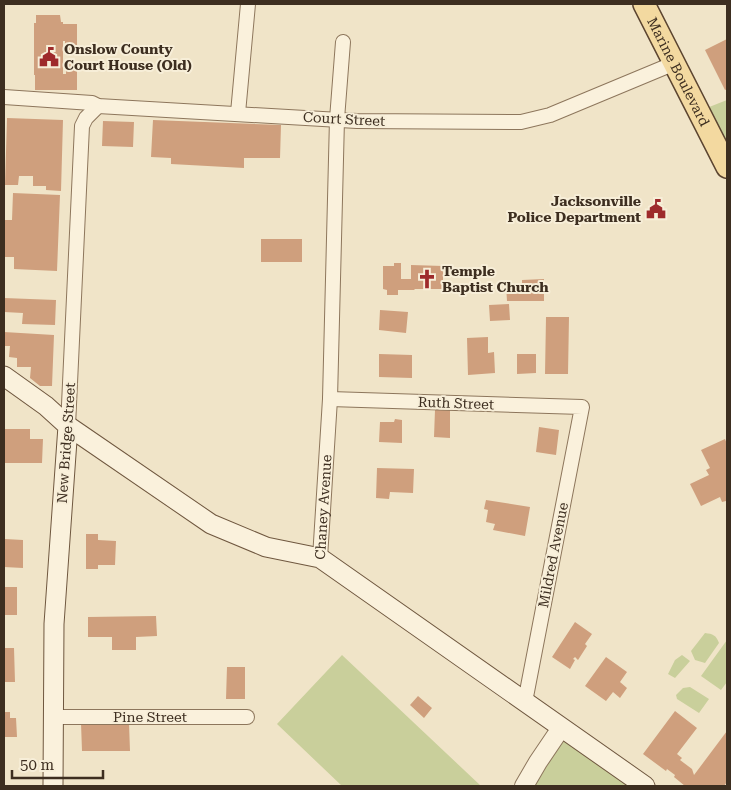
<svg xmlns="http://www.w3.org/2000/svg" width="731" height="790" font-family="'Roboto Serif',serif">
<style>
.green{fill:#c9cf9b}
.building{fill:#cf9f7d}
.lines{fill:none;stroke-linecap:round;stroke-linejoin:round}
.minor-casing{stroke:#8d765c;stroke-width:16}
.tertiary-casing{stroke:#8d765c;stroke-width:20}
.secondary-casing{stroke:#6f573f;stroke-width:21}
.primary-casing{stroke:#5b4430;stroke-width:24}
.minor{stroke:#faf1dc;stroke-width:14}
.tertiary{stroke:#faf1dc;stroke-width:18}
.secondary{stroke:#faf1dc;stroke-width:19}
.primary{stroke:#f3d9a0;stroke-width:21}
.labels{text-anchor:middle;dominant-baseline:central;stroke-width:4;stroke-linejoin:round;paint-order:stroke}
.poi-label{font-size:14px;font-weight:bold;fill:#3d2e20;stroke:#f7eed8;text-anchor:start}
.street-label{font-size:14px;fill:#3d2e20;stroke:#f7eed8}
</style>
<rect width="100%" height="100%" fill="#f0e4c8"/>
<path class="green" d="M 727,100 L 727,167 L 699,111 Z
M 705,633 C 713,634 716,635 719,643 L 705,663 L 695,660 L 691,651 Z
M 727,640 L 727,682 L 721,690 L 701,676 Z
M 342,655 L 481,786 L 342,786 L 277,724 Z
M 682,655 L 690,661 L 675,678 L 668,674 L 675,660 Z
M 690,687 L 709,699 L 699,713 L 677,699 L 676,695 L 683,688 Z
M 561,728 L 645,786 L 524,786 Z"/>
<path class="building" d="M 36,15 L 60,15 L 61,22 L 63,22 L 63,24 L 77,24 L 77,50 L 65,50 L 65,41 L 63,41 L 63,74 L 66,74 L 66,64 L 77,64 L 77,90 L 35,90 L 35,75 L 34,75 L 34,23 L 36,23 Z
M 727,39 L 727,89 L 725,90 L 705,50 Z
M 7,118 L 63,120 L 61,191 L 46,190 L 46,186 L 33,186 L 33,176 L 19,176 L 18,185 L 5,185 Z
M 153,120 L 281,125 L 280,158 L 244,158 L 244,168 L 171,164 L 171,158 L 151,157 Z
M 103,121 L 134,122 L 133,147 L 102,146 Z
M 13,193 L 60,195 L 57,271 L 14,269 L 14,257 L 4,257 L 5,220 L 12,220 Z
M 261,239 L 302,239 L 302,262 L 261,262 Z
M 394,263 L 401,263 L 401,279 L 411,279 L 411,265 L 443,266 L 443,289 L 415,289 L 414,290 L 398,290 L 398,295 L 387,295 L 387,290 L 383,289 L 383,266 L 394,266 Z
M 544,279 L 544,301 L 507,301 L 506,285 L 522,285 L 522,280 Z
M 4,298 L 56,300 L 55,325 L 22,324 L 23,313 L 4,312 Z
M 509,304 L 510,320 L 490,321 L 489,305 Z
M 380,310 L 408,312 L 406,333 L 379,330 Z
M 546,317 L 569,317 L 568,374 L 545,374 Z
M 4,332 L 54,335 L 52,386 L 40,386 L 30,378 L 31,367 L 17,367 L 17,358 L 9,357 L 10,346 L 4,346 Z
M 488,337 L 488,353 L 494,352 L 495,373 L 468,375 L 467,338 Z
M 379,354 L 412,355 L 412,378 L 379,377 Z
M 517,354 L 536,354 L 536,373 L 517,374 Z
M 435,410 L 450,410 L 450,438 L 434,437 Z
M 395,419 L 402,420 L 402,443 L 379,442 L 380,422 L 394,422 Z
M 539,427 L 559,430 L 556,455 L 536,452 Z
M 4,429 L 30,429 L 30,439 L 43,439 L 42,463 L 4,463 Z
M 725,439 L 727,444 L 727,504 L 726,501 L 722,502 L 720,497 L 701,506 L 690,484 L 709,475 L 706,470 L 710,468 L 701,450 Z
M 377,468 L 414,469 L 413,493 L 390,492 L 389,499 L 376,498 Z
M 486,500 L 530,507 L 525,536 L 493,530 L 495,524 L 486,522 L 488,510 L 484,509 Z
M 86,534 L 98,534 L 98,540 L 116,541 L 115,565 L 98,565 L 98,569 L 86,569 Z
M 5,539 L 23,540 L 23,568 L 4,567 L 4,545 L 5,545 Z
M 4,587 L 17,587 L 17,615 L 4,615 Z
M 156,616 L 157,636 L 136,637 L 136,650 L 112,650 L 112,637 L 88,637 L 88,617 Z
M 575,622 L 592,634 L 585,644 L 587,646 L 578,660 L 575,657 L 573,659 L 575,660 L 570,669 L 552,657 Z
M 4,648 L 14,648 L 15,682 L 4,682 Z
M 606,657 L 627,672 L 620,682 L 627,688 L 620,698 L 613,692 L 606,701 L 585,686 Z
M 227,667 L 245,667 L 245,699 L 226,699 Z
M 418,696 L 432,708 L 424,718 L 410,705 Z
M 675,711 L 697,728 L 677,754 L 682,758 L 680,760 L 692,769 L 694,775 L 727,731 L 727,782 L 724,786 L 685,786 L 674,777 L 675,775 L 667,769 L 666,771 L 643,754 Z
M 4,712 L 10,712 L 10,718 L 16,718 L 17,737 L 4,737 Z
M 81,723 L 129,723 L 130,751 L 82,751 Z"/>
<g class="lines">
<defs>
<g id="minor">
<path d="M 4,97 L 92,103 L 98,106 L 357,121 L 521,122 L 550,115 L 675,63"/>
<path d="M 238,113 L 248,4"/>
<path d="M 330,399 L 582,407 L 525,702"/>
<path d="M 68,426 L 82,126 L 86,118 L 98,106"/>
<path id="s1" d="M 320,558 L 330,399 L 337,119 L 343,42"/>
<path d="M 54,717 L 247,717"/>
</g>
<path id="tertiary" d="M 524,786 L 538,762 L 561,728"/>
<path id="secondary" d="M 4,376 L 46,406 L 68,426 L 211,524 L 266,547 L 320,558 L 645,786
M 53,786 L 54,624 L 68,426"/>
<g id="primary">
<path id="s2" d="M 644,4 L 727,167"/>
</g>
</defs>
<use href="#minor" class="minor-casing"/>
<use href="#tertiary" class="tertiary-casing"/>
<use href="#secondary" class="secondary-casing"/>
<use href="#primary" class="primary-casing"/>
<use href="#minor" class="minor"/>
<use href="#tertiary" class="tertiary"/>
<use href="#secondary" class="secondary"/>
<use href="#primary" class="primary"/>
</g>
<defs>
<symbol id="civic-bare" viewBox="-9 -9 18 18"><path d="M-.6-6.5H3V-4.5H.6V-3L4-1V1h2V6H-6V1h2V-1L-.6-3ZM-1.2 2.5V6h2.4V2.5Z" fill="#9e2a2b" stroke="#f7eed8" stroke-width="2.5" paint-order="stroke"/></symbol>
<symbol id="church-bare" viewBox="-9 -9 18 18"><path d="M-1.2-6h2.4v3.5h3.3v2.4h-3.3V6h-2.4V-.1h-3.3v-2.4h3.3Z" fill="#9e2a2b" stroke="#f7eed8" stroke-width="2.5" paint-order="stroke"/></symbol>
</defs>
<g fill-rule="evenodd">
<use href="#civic-bare" x="35" y="43" width="28" height="28"/>
<use href="#civic-bare" x="642" y="195" width="28" height="28"/>
<use href="#church-bare" x="413" y="265" width="28" height="28"/>
</g>
<g class="labels">
<g class="poi-label">
<text x="64" y="49">Onslow County<tspan x="64" dy="16">Court House (Old)</tspan></text>
<text x="641" y="201" text-anchor="end">Jacksonville<tspan x="641" dy="16">Police Department</tspan></text>
<text x="442" y="271">Temple<tspan x="442" dy="16">Baptist Church</tspan></text>
</g>
<g class="street-label">
<text stroke="none"><textPath href="#s2" startOffset="76">Marine Boulevard</textPath></text>
<text transform="translate(344 119) rotate(3)">Court Street</text>
<text transform="translate(456 403) rotate(2)">Ruth Street</text>
<text transform="translate(66 443) rotate(-86)">New Bridge Street</text>
<text stroke="none"><textPath href="#s1" startOffset="51">Chaney Avenue</textPath></text>
<text transform="translate(553 555) rotate(-79)">Mildred Avenue</text>
<text x="150" y="717">Pine Street</text>
</g>
</g>
<rect width="731" height="790" fill="none" stroke="#3d2e20" stroke-width="10"/>
<path d="M12 770v8h91v-8" fill="none" stroke="#3d2e20" stroke-width="2.5"/>
<text x="20" y="770" font-size="15" fill="#3d2e20" stroke="#f7eed8" stroke-width="4" paint-order="stroke">50 m</text>
</svg>
